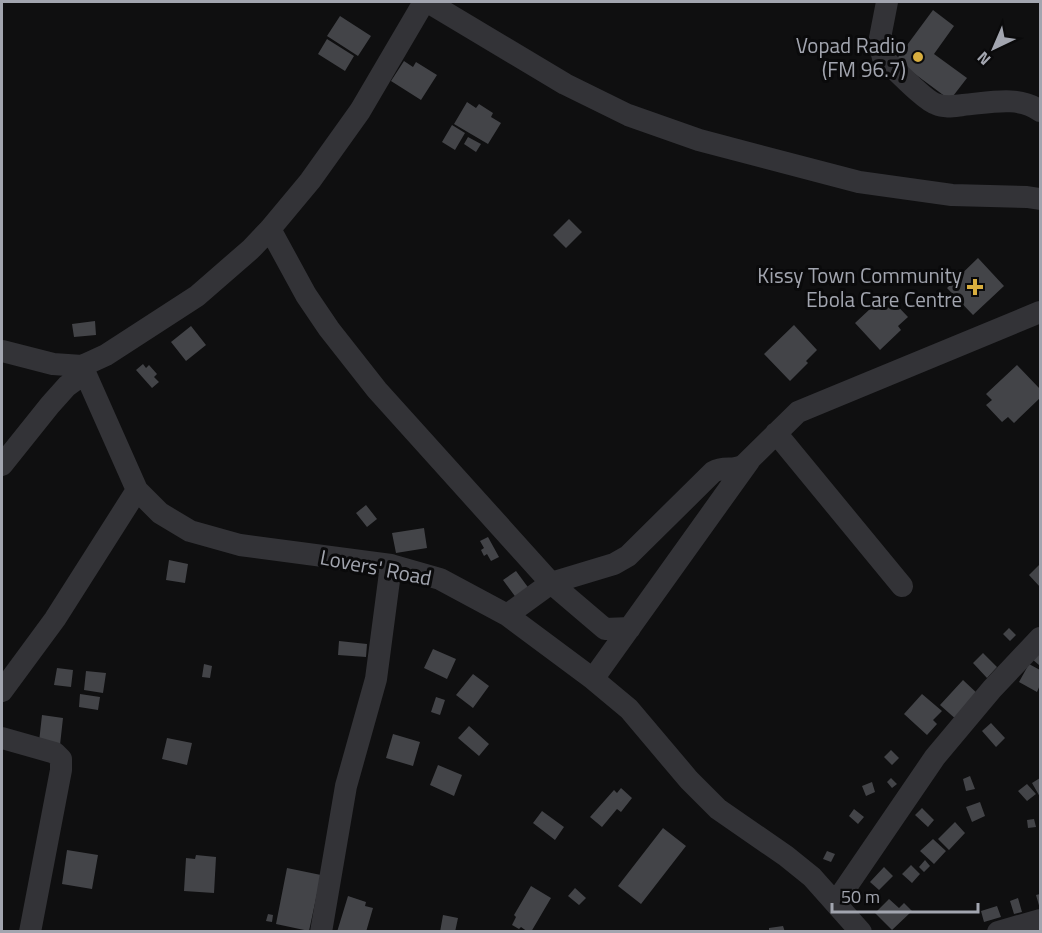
<svg xmlns="http://www.w3.org/2000/svg" width="1042" height="933" font-family="'Titillium Web',sans-serif">
<style>
.building{fill:#434448}
.lines{fill:none;stroke-linecap:round;stroke-linejoin:round}
.street{stroke:#333337;stroke-width:22}
.poi-dot{fill:#d8ae3f;stroke:#0a0a0b;stroke-width:2}
.labels{text-anchor:middle;dominant-baseline:central;stroke-width:6;stroke-linejoin:round;paint-order:stroke}
.poi-label{font-size:21px;fill:#a2a5af;stroke:#0a0a0b;text-anchor:end}
.street-label{font-size:21px;fill:#a2a5af;stroke:#0a0a0b}
</style>
<rect width="100%" height="100%" fill="#0f0f10"/>
<path class="building" d="M 933,10 L 954,26 L 934,54 L 967,78 L 950,100 L 896,60 Z
M 340,16 L 371,36 L 358,56 L 327,36 Z
M 327,39 L 354,56 L 345,71 L 318,54 Z
M 404,61 L 413,67 L 416,62 L 437,75 L 421,100 L 391,81 Z
M 467,102 L 476,108 L 479,104 L 493,113 L 491,117 L 501,123 L 488,144 L 454,124 Z
M 452,125 L 465,133 L 455,150 L 442,142 Z
M 468,137 L 481,144 L 476,152 L 464,144 Z
M 569,219 L 582,232 L 566,248 L 553,235 Z
M 978,258 L 1004,286 L 973,315 L 947,288 Z
M 886,294 L 908,317 L 898,326 L 901,330 L 880,350 L 855,323 Z
M 95,321 L 96,335 L 74,337 L 72,324 Z
M 794,325 L 817,350 L 806,361 L 808,363 L 790,381 L 764,354 Z
M 191,326 L 206,345 L 186,361 L 171,342 Z
M 143,364 L 146,368 L 149,365 L 157,374 L 154,377 L 159,382 L 152,388 L 136,370 Z
M 1017,365 L 1040,389 L 1040,398 L 1014,423 L 1008,417 L 1002,422 L 986,405 L 992,400 L 986,394 Z
M 366,505 L 377,519 L 367,527 L 356,513 Z
M 424,528 L 427,548 L 396,553 L 392,533 Z
M 488,537 L 499,557 L 491,561 L 487,554 L 484,556 L 481,550 L 484,548 L 480,541 Z
M 169,560 L 188,564 L 185,583 L 166,580 Z
M 1040,564 L 1040,587 L 1029,575 Z
M 516,571 L 530,590 L 517,599 L 503,580 Z
M 1009,628 L 1016,635 L 1010,641 L 1003,634 Z
M 339,641 L 367,644 L 366,657 L 338,655 Z
M 433,649 L 456,659 L 447,679 L 424,668 Z
M 1038,652 L 1040,654 L 1040,664 L 1039,665 L 1032,659 Z
M 983,653 L 997,667 L 987,678 L 973,663 Z
M 204,664 L 212,666 L 210,678 L 202,677 Z
M 1029,664 L 1040,670 L 1040,685 L 1037,692 L 1019,682 Z
M 57,668 L 73,670 L 71,687 L 54,685 Z
M 86,671 L 106,673 L 103,693 L 84,690 Z
M 473,674 L 489,686 L 473,708 L 456,695 Z
M 963,680 L 980,696 L 958,721 L 940,705 Z
M 80,694 L 100,697 L 98,710 L 79,707 Z
M 922,694 L 942,711 L 933,720 L 937,724 L 927,735 L 904,714 Z
M 436,697 L 445,700 L 440,715 L 431,712 Z
M 42,715 L 63,718 L 60,745 L 39,742 Z
M 991,723 L 1005,738 L 996,747 L 982,731 Z
M 469,726 L 489,744 L 479,756 L 458,738 Z
M 393,734 L 420,742 L 413,766 L 386,758 Z
M 167,738 L 192,743 L 187,765 L 162,759 Z
M 891,750 L 899,758 L 892,765 L 884,757 Z
M 438,765 L 462,775 L 454,796 L 430,785 Z
M 970,776 L 975,789 L 966,791 L 963,779 Z
M 891,778 L 897,784 L 892,788 L 887,782 Z
M 1040,778 L 1040,797 L 1032,783 Z
M 872,782 L 875,792 L 866,796 L 862,786 Z
M 1027,784 L 1036,794 L 1027,801 L 1018,791 Z
M 621,788 L 632,798 L 621,812 L 617,809 L 602,827 L 590,817 L 614,790 L 617,793 Z
M 980,802 L 985,816 L 972,822 L 966,807 Z
M 922,808 L 934,820 L 928,827 L 915,815 Z
M 854,809 L 864,817 L 858,824 L 849,816 Z
M 542,811 L 564,827 L 555,840 L 533,823 Z
M 1034,819 L 1036,827 L 1028,828 L 1027,820 Z
M 955,822 L 965,833 L 949,850 L 938,839 Z
M 663,828 L 686,846 L 641,904 L 618,886 Z
M 933,839 L 946,851 L 934,864 L 920,851 Z
M 67,850 L 98,855 L 92,889 L 62,884 Z
M 827,851 L 835,854 L 831,862 L 823,859 Z
M 196,855 L 216,857 L 214,893 L 184,891 L 186,858 L 195,859 Z
M 925,860 L 930,866 L 924,872 L 919,867 Z
M 911,865 L 920,874 L 912,883 L 902,874 Z
M 884,867 L 893,876 L 879,890 L 870,882 Z
M 287,868 L 321,875 L 309,931 L 276,924 Z
M 531,886 L 551,898 L 531,932 L 528,932 L 521,927 L 519,929 L 512,925 L 516,917 L 514,915 Z
M 575,888 L 586,898 L 579,905 L 568,896 Z
M 1040,894 L 1040,909 L 1036,895 Z
M 348,896 L 366,902 L 365,906 L 373,908 L 366,932 L 337,932 Z
M 1018,898 L 1022,912 L 1014,914 L 1010,901 Z
M 889,899 L 899,908 L 904,903 L 912,911 L 892,930 L 875,913 Z
M 997,906 L 1001,917 L 984,922 L 981,911 Z
M 268,914 L 273,915 L 272,922 L 266,921 Z
M 443,915 L 458,918 L 455,932 L 440,932 Z
M 783,926 L 785,932 L 769,932 L 769,928 Z"/>
<g class="lines">
<path class="street" d="M 428,2 L 565,84 L 628,115 L 699,140 L 859,182 L 952,195 L 1027,197 L 1040,199
M 887,2 L 879,43 L 883,58 C 894,68 925,101 936,104 C 945,108 954,106 963,105 C 988,103 1019,95 1040,111
M 270,229 L 306,295 L 329,329 L 377,390 L 551,583 L 605,629 L 630,628
M 2,351 L 53,364 L 82,366 L 106,355 L 197,296 L 251,249 L 270,229 L 310,181 L 360,111 L 424,2
M 82,366 L 137,490 L 160,513 L 190,531 L 240,545 L 391,565 L 440,579 L 507,615 L 593,679 L 629,709 L 689,780 L 718,809 L 786,856 L 812,877 L 861,932
M 776,433 L 902,586
M 2,465 L 50,405 L 67,386 L 85,373
M 507,615 L 551,583 L 614,564 L 628,556 L 713,472 C 725,465 733,472 744,465 L 798,412 L 1040,312
M 593,679 L 749,461
M 2,691 L 55,619 L 137,490
M 2,738 L 55,753 L 61,759 L 61,770 L 30,932
M 836,902 L 935,757 L 992,689 L 1040,638
M 321,932 L 346,786 L 376,679 L 391,565
M 998,932 L 1040,920"/>
</g>
<g class="poi-dot">
<circle cx="918" cy="57" r="6"/>
<path d="M972 278h6v6h6v6h-6v6h-6v-6h-6v-6h6z"/>
</g>
<g class="labels">
<g class="poi-label">
<text x="906" y="45">Vopad Radio<tspan x="906" dy="24">(FM 96.7)</tspan></text>
<text x="962" y="275">Kissy Town Community<tspan x="962" dy="24">Ebola Care Centre</tspan></text>
</g>
<g class="street-label">
<text transform="translate(376 567) rotate(11)">Lovers' Road</text>
</g>
</g>
<rect width="1042" height="933" fill="none" stroke="#a2a5af" stroke-width="6"/>
<g transform="translate(994 48) rotate(224)" stroke="#0a0a0b" stroke-width="4.5" paint-order="stroke">
<path d="M0-4.5L10 22L0 15L-10 22Z" fill="#a2a5af"/>
<text y="-9" font-size="16" font-weight="bold" text-anchor="middle" fill="#a2a5af">N</text>
</g>
<path d="M832 903v9h146v-9" fill="none" stroke="#a2a5af" stroke-width="3"/>
<text x="841" y="903" font-size="18" fill="#a2a5af" stroke="#0a0a0b" stroke-width="4.5" paint-order="stroke">50 m</text>
</svg>
